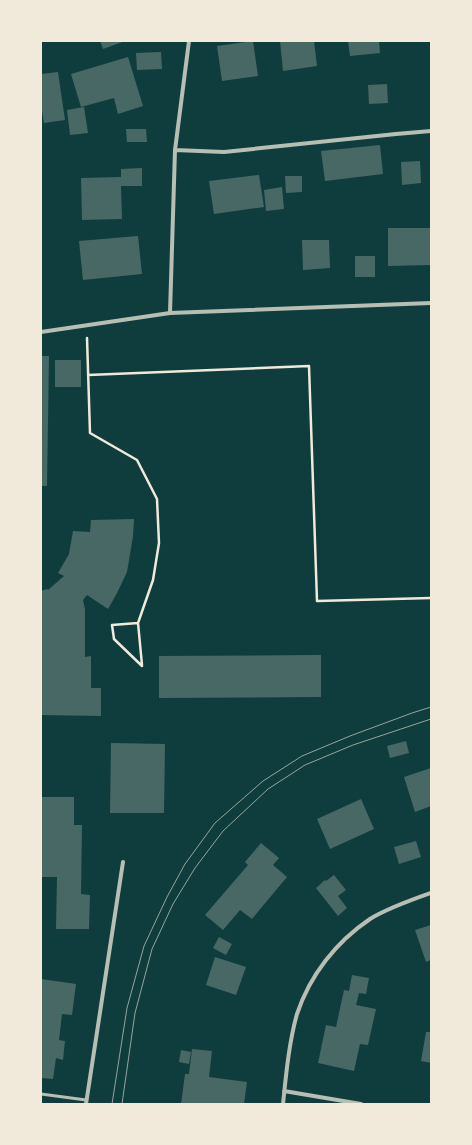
<svg xmlns="http://www.w3.org/2000/svg" width="472" height="1145" font-family="Poppins,sans-serif">
<style>
.building{fill:#486865}
.lines{fill:none;stroke-linecap:round;stroke-linejoin:round}
.path{stroke:#f1e9da;stroke-width:2.5}
.service{stroke:#b8beb3;stroke-width:3}
.minor{stroke:#b8beb3;stroke-width:4}
.tram{stroke:#97a49c;stroke-width:1}
</style>
<rect width="100%" height="100%" fill="#0f3d3e"/>
<path class="building" d="M 100,41 L 125,41 L 103,49 Z
M 253,41 L 258,76 L 222,81 L 217,46 Z
M 280,41 L 314,41 L 317,66 L 283,71 Z
M 348,41 L 379,41 L 380,53 L 350,56 Z
M 161,52 L 162,69 L 137,70 L 136,53 Z
M 128,57 L 143,106 L 118,114 L 114,98 L 81,107 L 71,74 Z
M 58,72 L 65,120 L 44,123 L 41,105 L 41,74 Z
M 387,84 L 388,103 L 369,104 L 368,85 Z
M 84,107 L 88,133 L 70,135 L 67,110 Z
M 126,129 L 146,129 L 147,142 L 127,142 Z
M 380,145 L 383,174 L 325,181 L 321,151 Z
M 420,161 L 421,183 L 402,185 L 401,162 Z
M 142,168 L 142,186 L 121,186 L 122,219 L 82,220 L 81,178 L 121,177 L 121,169 Z
M 259,175 L 264,207 L 214,214 L 209,181 Z
M 285,176 L 302,176 L 302,192 L 286,193 Z
M 282,187 L 284,209 L 266,211 L 264,190 Z
M 388,228 L 431,228 L 431,265 L 388,266 Z
M 138,236 L 142,274 L 83,280 L 79,241 Z
M 302,240 L 329,240 L 330,268 L 303,270 Z
M 355,256 L 375,256 L 375,277 L 355,277 Z
M 41,356 L 49,356 L 47,486 L 41,486 Z
M 55,360 L 81,360 L 81,387 L 55,387 Z
M 134,519 L 133,536 L 127,572 L 117,593 L 108,609 L 87,595 L 83,600 L 85,609 L 85,657 L 91,656 L 91,688 L 101,688 L 101,716 L 41,715 L 41,591 L 47,589 L 48,590 L 64,576 L 58,573 L 69,554 L 73,531 L 90,532 L 91,520 Z
M 321,655 L 321,697 L 159,698 L 159,656 Z
M 406,741 L 409,753 L 390,758 L 387,746 Z
M 111,743 L 165,744 L 164,813 L 110,813 Z
M 431,768 L 431,806 L 415,812 L 404,777 Z
M 41,797 L 74,797 L 74,825 L 82,825 L 81,894 L 90,895 L 89,929 L 56,929 L 57,877 L 41,877 Z
M 361,799 L 374,829 L 330,849 L 317,819 Z
M 416,841 L 421,857 L 399,864 L 394,847 Z
M 261,843 L 279,858 L 273,865 L 287,877 L 252,919 L 240,910 L 223,930 L 205,915 L 248,865 L 245,862 Z
M 334,875 L 346,890 L 338,896 L 347,908 L 338,916 L 316,888 L 325,880 L 326,881 Z
M 431,925 L 431,960 L 426,962 L 415,930 Z
M 219,937 L 232,944 L 226,955 L 213,948 Z
M 215,957 L 246,967 L 236,995 L 206,985 Z
M 352,975 L 369,978 L 366,994 L 359,993 L 356,1005 L 376,1009 L 368,1045 L 360,1044 L 354,1071 L 318,1063 L 326,1025 L 336,1027 L 344,990 L 349,991 Z
M 41,979 L 76,984 L 72,1015 L 62,1014 L 59,1040 L 65,1041 L 63,1060 L 56,1058 L 53,1079 L 41,1078 Z
M 426,1032 L 431,1032 L 431,1063 L 421,1061 Z
M 192,1049 L 212,1051 L 209,1077 L 247,1082 L 244,1104 L 181,1104 L 185,1074 L 189,1074 Z
M 181,1050 L 191,1052 L 189,1064 L 179,1062 Z"/>
<g class="lines">
<path class="path" d="M 87,338 L 90,433 L 137,460 L 157,499 L 159,543 L 153,580 L 138,623 L 112,625 L 114,639 L 142,666
M 88,375 L 309,366 L 317,601 L 431,598
M 138,623 L 142,665"/>
<path class="service" d="M 41,1094 L 86,1100"/>
<path class="minor" d="M 175,150 L 224,152 L 396,134 L 431,131
M 170,313 L 175,150 L 189,41
M 41,332 L 170,313 L 431,303
M 284,1091 L 361,1104
M 86,1104 L 123,862
M 283,1104 C 286,1075 289,1042 297,1014 C 310,975 336,942 370,919 C 388,908 411,900 431,893"/>
<path class="tram" d="M 112,1104 L 127,1008 L 144,946 L 167,897 L 185,864 L 215,823 L 263,781 L 302,756 L 350,736 L 412,713 L 431,707
M 122,1104 L 135,1013 L 152,949 L 173,904 L 195,868 L 223,831 L 268,789 L 305,765 L 353,745 L 431,719"/>
</g>
<rect width="472" height="1145" fill="none" stroke="#f1e9da" stroke-width="84"/>
</svg>
